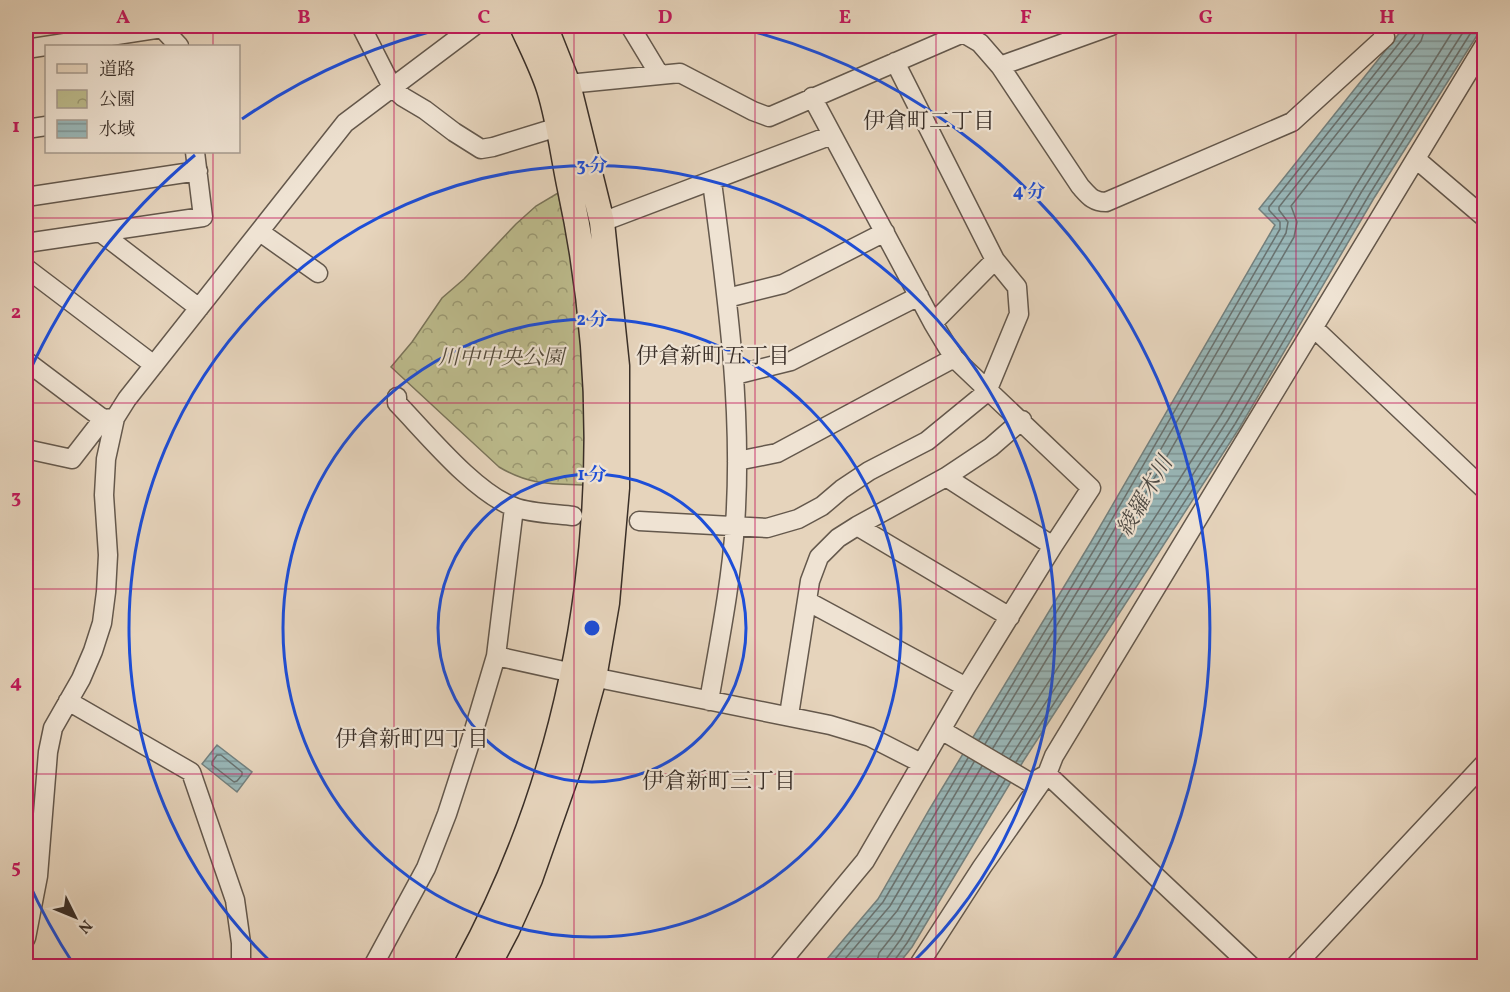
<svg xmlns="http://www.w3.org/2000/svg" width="1510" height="992" font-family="Vollkorn,'Noto Serif JP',serif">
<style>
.park{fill:url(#park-crowns);stroke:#7a745a;stroke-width:1.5}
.water{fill:url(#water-rules);stroke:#73807e;stroke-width:1.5}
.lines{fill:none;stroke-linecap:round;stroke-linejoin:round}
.shore{stroke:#697270;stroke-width:1.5}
.minor-casing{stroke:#64584c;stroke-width:21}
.major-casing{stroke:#392e27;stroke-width:27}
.minor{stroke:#efe3d3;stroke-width:18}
.major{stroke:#e6d4bc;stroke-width:24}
.grid{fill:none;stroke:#c2185b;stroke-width:1.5;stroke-opacity:0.55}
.ring{fill:none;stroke:#1d4ed8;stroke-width:3}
.labels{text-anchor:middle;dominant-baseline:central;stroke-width:4.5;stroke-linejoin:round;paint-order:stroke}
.park-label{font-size:21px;font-style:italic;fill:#534a3b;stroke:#efe3d3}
.neighbourhood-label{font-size:22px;fill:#392e27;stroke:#efe3d3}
.water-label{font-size:22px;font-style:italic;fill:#4c4944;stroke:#efe3d3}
.centre{fill:#1d4ed8;stroke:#efe3d3;stroke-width:3}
.ring-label{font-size:18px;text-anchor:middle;font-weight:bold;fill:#1d4ed8;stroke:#efe3d3;stroke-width:4.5;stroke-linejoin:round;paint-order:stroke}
.neatline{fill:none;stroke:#c2185b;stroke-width:2}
.grid-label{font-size:20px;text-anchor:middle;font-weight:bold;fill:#c2185b}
</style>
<defs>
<pattern id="park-crowns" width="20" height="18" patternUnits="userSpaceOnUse" patternTransform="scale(1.5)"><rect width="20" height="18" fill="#bcbb8c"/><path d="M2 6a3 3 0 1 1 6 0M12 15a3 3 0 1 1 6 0" fill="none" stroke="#9a9872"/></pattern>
<pattern id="water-rules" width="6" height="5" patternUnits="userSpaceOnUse" patternTransform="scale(1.5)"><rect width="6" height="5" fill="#99b7b8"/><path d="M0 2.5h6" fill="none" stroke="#7e9596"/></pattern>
</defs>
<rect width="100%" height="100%" fill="#e6d4bc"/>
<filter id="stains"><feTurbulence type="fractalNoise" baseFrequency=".00333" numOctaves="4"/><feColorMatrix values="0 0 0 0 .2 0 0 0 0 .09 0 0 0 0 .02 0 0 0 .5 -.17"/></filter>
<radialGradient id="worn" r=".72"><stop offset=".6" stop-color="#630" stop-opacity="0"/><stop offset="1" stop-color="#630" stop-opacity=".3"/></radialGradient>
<path class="park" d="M 558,193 C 564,222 571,250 574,279 C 583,347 586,416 584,485 C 550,484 529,485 499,467 L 391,367 L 412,342 L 442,298 L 464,279 L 516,224 L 536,206 Z"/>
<path class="water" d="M 1405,26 L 1483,26 L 1374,198 L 1240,427 L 1024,760 L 912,947 L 897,966 L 821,966 L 878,899 L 929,810 L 1091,542 L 1275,225 L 1259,209 Z
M 217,745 L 252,772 L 237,792 L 202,764 Z"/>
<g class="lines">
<path class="shore" d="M 979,740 L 1097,545 L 1280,229 L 1280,222 L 1269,210 L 1269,207 L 1408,32 L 1409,26
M 985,744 L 1103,549 L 1286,233 L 1288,222 L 1279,210 L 1279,207 L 1414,36 L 1417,26
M 993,748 L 1111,553 L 1294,237 L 1297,222 L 1291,206 L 1421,41 L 1426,26
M 1002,754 L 1221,415 L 1355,187 L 1456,26
M 217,755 L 221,755 L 242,772 L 242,775 L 237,781 L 234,782 L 212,765 L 212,762 Z
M 1010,758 L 1228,420 L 1362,191 L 1467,26
M 1016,762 L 1235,424 L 1369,195 L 1475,26
M 829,966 L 883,902 L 968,758
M 839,966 L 890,906 L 974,762
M 851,966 L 897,911 L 982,766
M 876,966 L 879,953 L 894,934 L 991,772
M 885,966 L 887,958 L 901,939 L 999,776
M 893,966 L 894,961 L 907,943 L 1005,780"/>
<defs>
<path id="minor" d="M 361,26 L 392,87 L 403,97 L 425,110 L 454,132 L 481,149 L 493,147 L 558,127
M 630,26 L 659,74
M 963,33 L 980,43 L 1000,66 L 1080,186 C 1089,196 1093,202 1106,202 L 1292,122 L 1385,37 L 1380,26
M 26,49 L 162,28 L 179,46
M 1000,66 L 1111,26
M 568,84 L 680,73 L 753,111 L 769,117 L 963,33
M 26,129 L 46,126
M 1416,159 L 1484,217
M 26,197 L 198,171
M 602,222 L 832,135
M 100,232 L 199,308
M 260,232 L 318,273
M 26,243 L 203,217 L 195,152
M 26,268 L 154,365
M 727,298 L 783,284 L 885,232
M 933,323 L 995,260
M 1315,329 L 1484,489
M 26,361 L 103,419
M 735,375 L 791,361 L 919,296
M 397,397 L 397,403 C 427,434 475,493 514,507 C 528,513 557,514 573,516
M 26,449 L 72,459 L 103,419 L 115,418
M 737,461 L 777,453 L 954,358
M 946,477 L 1053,546
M 639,521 L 767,528 L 798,519 L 822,506 L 842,489 L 869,471 L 927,441 L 982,396 L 988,389 L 1019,314 L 1017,287 L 995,260 L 895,62
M 857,526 L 1010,617
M 807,601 L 966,687
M 496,656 L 573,673 L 830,725 L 870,737 L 921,763
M 68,701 L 191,772 L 235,900 L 241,943 L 241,966
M 709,701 C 719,643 731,584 735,525 C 743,410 727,296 712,182
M 789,715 L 810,581 L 819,557 L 838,538 L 857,526 L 946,477 L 991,447 L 1022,420
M 941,730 L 1031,783 L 1047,774
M 1047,774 L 1251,966
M 26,938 L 38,876 L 48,752 L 53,728 L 81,679 L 93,651 L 102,623 L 106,592 L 108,555 L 104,495 L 106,459 L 115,418 L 127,399 L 345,123 L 474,26
M 373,966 L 426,868 L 447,814 L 471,740 L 496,656 L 514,508
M 778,966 L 865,861 L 966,687 L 1053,546 L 1091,488 L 954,358 L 933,323 L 812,97
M 918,966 L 982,867 L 1047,774 L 1054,756 L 1484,46
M 1295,966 L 1484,764"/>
<path id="major" d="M 466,966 C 594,731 626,450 570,189 C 563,156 559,121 549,89 C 542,67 531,46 522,26
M 488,966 L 507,930 L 530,879 L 569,768 L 594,678 L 607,603 L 617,488 L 617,366 L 602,222 L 568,84 L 545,26"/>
</defs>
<use href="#minor" class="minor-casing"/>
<use href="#major" class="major-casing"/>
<use href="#minor" class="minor"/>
<use href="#major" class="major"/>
</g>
<path class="grid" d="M 213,26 L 213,46M 394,26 L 394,966M 574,26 L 574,966M 755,26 L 755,966M 936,26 L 936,966M 1116,26 L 1116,966M 1296,26 L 1296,966M 213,152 L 213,966M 26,218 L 1484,218M 26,403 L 1484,403M 26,589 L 1484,589M 26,774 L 1484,774"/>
<g class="ring">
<circle cx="592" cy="628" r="154"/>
<circle cx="592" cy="628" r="309"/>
<path d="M273 964A463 463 0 1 1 911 964"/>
<path d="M74 965A618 618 0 0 1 27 879M27 377A618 618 0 0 1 195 155M242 119A618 618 0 0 1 453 26M731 26A618 618 0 0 1 1110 965"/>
</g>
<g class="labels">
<g class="park-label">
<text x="501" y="358">川中中央公園</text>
</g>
<g class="neighbourhood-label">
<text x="929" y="122">伊倉町二丁目</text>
<text x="713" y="357">伊倉新町五丁目</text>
<text x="412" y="740">伊倉新町四丁目</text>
<text x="719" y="782">伊倉新町三丁目</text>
</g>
<g class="water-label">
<text transform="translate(1146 497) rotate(-60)">綾羅木川</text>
</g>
</g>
<circle cx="592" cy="628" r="9" class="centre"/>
<g class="ring-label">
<text x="592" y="171">3 分</text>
<text x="1029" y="197">4 分</text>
<text x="592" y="325">2 分</text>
<text x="592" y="480">1 分</text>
</g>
<rect width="1510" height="992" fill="none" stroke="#e6d4bc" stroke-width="66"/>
<rect x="45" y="45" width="195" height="108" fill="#efe3d3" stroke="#a69b8e" stroke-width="1.5"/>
<rect x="57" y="64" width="30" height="9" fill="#e6d4bc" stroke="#a69b8e" stroke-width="1.5"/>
<text x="99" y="75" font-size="18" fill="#392e27">道路</text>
<rect x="57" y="90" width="30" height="18" fill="url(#park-crowns)" stroke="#a69b8e" stroke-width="1.5"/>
<text x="99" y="105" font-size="18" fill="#392e27">公園</text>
<rect x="57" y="120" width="30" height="18" fill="url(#water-rules)" stroke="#a69b8e" stroke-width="1.5"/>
<text x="99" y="135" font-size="18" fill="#392e27">水域</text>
<g transform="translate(75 917) rotate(133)" stroke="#efe3d3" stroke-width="4.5" paint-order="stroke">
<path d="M0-4.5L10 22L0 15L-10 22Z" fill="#392e27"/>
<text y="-9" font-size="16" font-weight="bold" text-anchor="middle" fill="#392e27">N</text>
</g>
<rect x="33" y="33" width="1444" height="926" class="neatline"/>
<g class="grid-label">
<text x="123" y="23">A</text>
<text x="304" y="23">B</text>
<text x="484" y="23">C</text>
<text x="665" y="23">D</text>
<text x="845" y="23">E</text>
<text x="1026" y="23">F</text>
<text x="1206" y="23">G</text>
<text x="1387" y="23">H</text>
<text x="16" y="132">1</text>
<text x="16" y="318">2</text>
<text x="16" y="503">3</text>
<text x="16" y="688">4</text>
<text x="16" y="873">5</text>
</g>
<rect width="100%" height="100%" filter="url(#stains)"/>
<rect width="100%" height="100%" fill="url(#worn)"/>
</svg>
